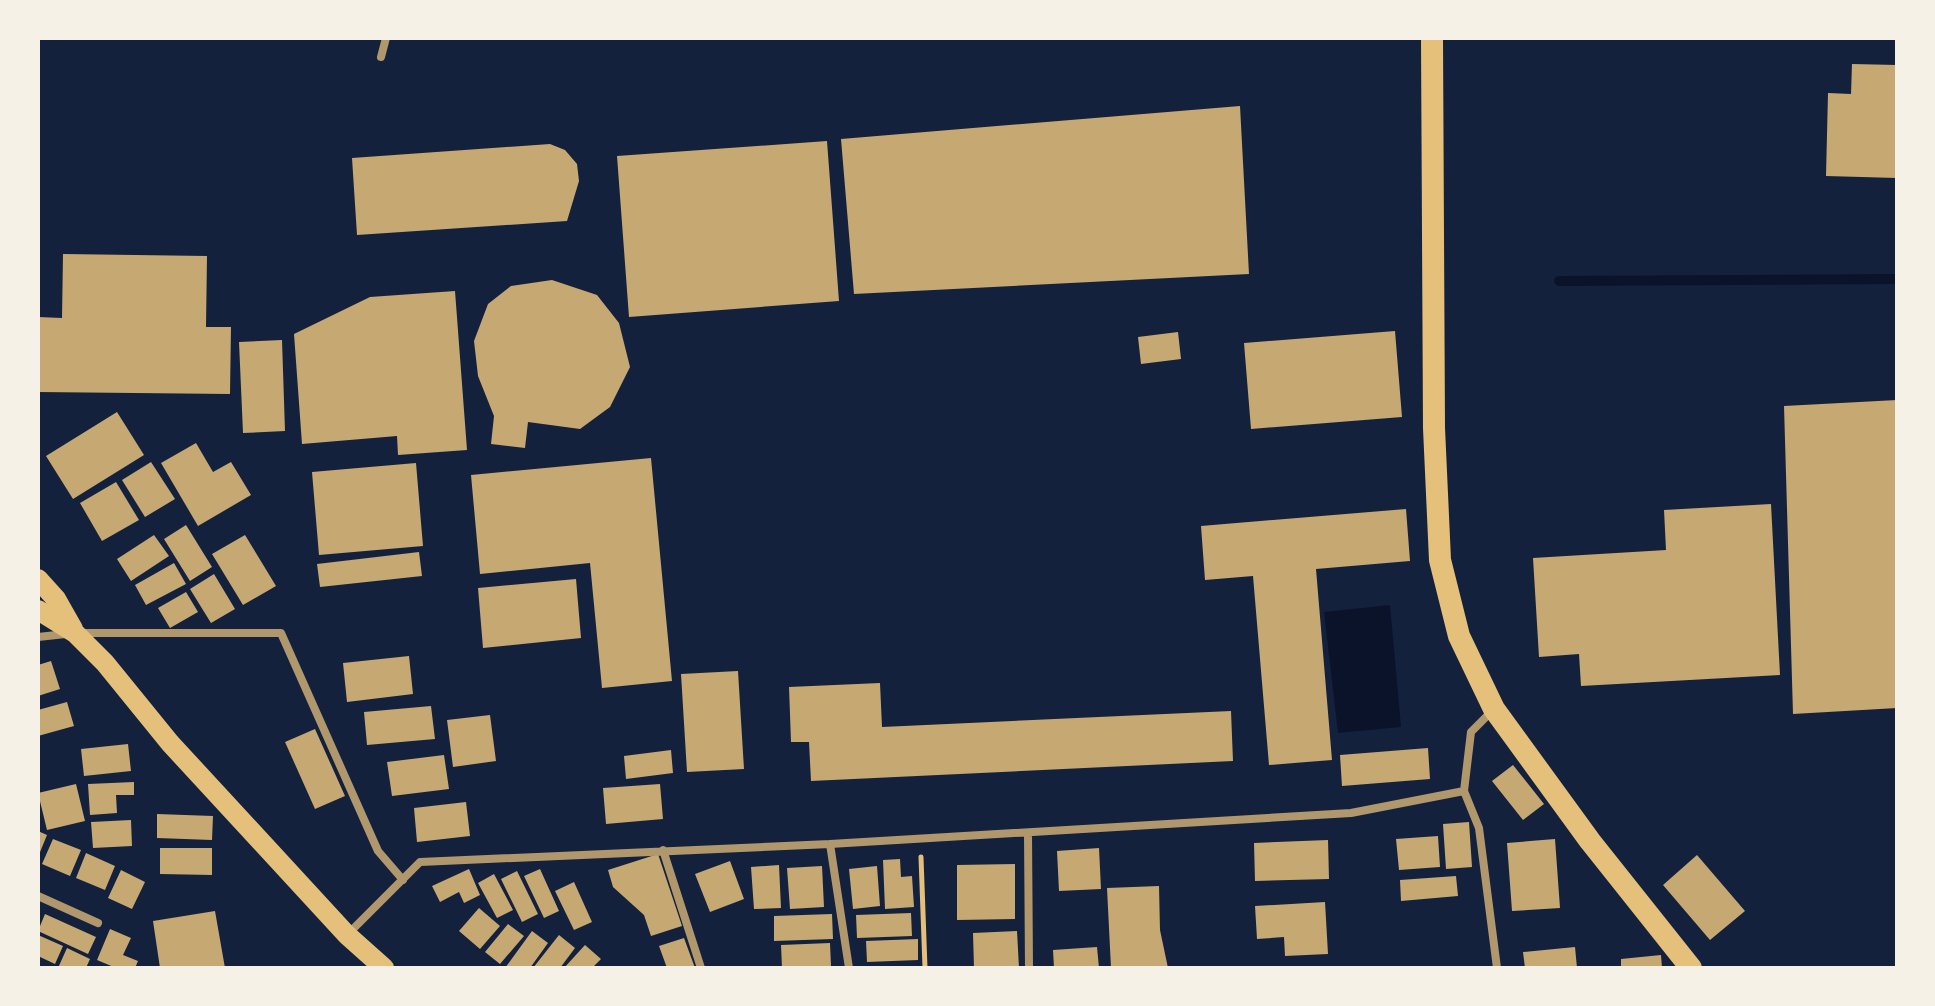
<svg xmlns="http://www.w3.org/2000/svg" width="1935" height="1006" font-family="'Nunito Sans',sans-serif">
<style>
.water{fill:#0b132b}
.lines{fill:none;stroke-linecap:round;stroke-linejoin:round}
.stream{stroke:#0b132b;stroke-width:10}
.building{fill:#c6a872}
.path{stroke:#e5c07b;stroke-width:5}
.minor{stroke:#b1986c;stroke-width:8}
.primary{stroke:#e5c07b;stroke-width:20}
.trunk{stroke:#e5c07b;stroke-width:22}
</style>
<rect width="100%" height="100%" fill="#14213d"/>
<path class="water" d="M 1390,605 L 1401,727 L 1338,733 L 1324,612 Z"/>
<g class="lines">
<path class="stream" d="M 1559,281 L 1897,279"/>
</g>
<path class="building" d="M 1852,64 L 1897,65 L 1897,178 L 1826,176 L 1828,93 L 1851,94 Z
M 1240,106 L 1249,274 L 854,294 L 841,139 Z
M 827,141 L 839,301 L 629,317 L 617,156 Z
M 550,144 L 565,150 L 577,164 L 579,181 L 567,221 L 357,235 L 352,158 Z
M 63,254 L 207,256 L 206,327 L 231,327 L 230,394 L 38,392 L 38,317 L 62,318 Z
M 552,280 L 597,295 L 619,323 L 630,367 L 610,407 L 580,429 L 528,422 L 525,448 L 491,444 L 494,416 L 478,376 L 474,341 L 488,304 L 511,286 Z
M 455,291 L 467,450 L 398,455 L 397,436 L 302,444 L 294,334 L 370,297 Z
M 1395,331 L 1402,417 L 1251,429 L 1244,343 Z
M 1178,332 L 1181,359 L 1141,364 L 1138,337 Z
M 282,340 L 285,431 L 243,433 L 239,342 Z
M 1897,400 L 1897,708 L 1793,714 L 1784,406 Z
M 117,412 L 144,455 L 73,499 L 46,456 Z
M 196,443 L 213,472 L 231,462 L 251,495 L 198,526 L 161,463 Z
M 651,458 L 672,681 L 602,688 L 590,563 L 480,574 L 471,475 Z
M 151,462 L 175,499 L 145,517 L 122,480 Z
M 416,463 L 423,546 L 319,555 L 312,472 Z
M 116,482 L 139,520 L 102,541 L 80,503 Z
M 1771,504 L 1780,675 L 1581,686 L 1579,654 L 1539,657 L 1533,558 L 1666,550 L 1664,510 Z
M 1406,509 L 1410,561 L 1316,569 L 1332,760 L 1269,765 L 1253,576 L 1205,580 L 1201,526 Z
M 186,525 L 212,567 L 190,581 L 164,539 Z
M 154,535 L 169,556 L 131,581 L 117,559 Z
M 245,535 L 276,586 L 243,605 L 212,554 Z
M 419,552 L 422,576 L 320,587 L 317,564 Z
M 174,563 L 186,584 L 146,605 L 135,585 Z
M 214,574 L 235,609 L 211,623 L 190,589 Z
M 576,579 L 581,638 L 483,648 L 478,588 Z
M 186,592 L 198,612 L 170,628 L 158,608 Z
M 409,656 L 413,694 L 347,702 L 343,663 Z
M 51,661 L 60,689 L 38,696 L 38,665 Z
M 738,671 L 744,769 L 687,772 L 681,674 Z
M 880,683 L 882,727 L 1231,711 L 1233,761 L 811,781 L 809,742 L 791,742 L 789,687 Z
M 67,702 L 74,726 L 38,736 L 38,710 Z
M 431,706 L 435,739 L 367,745 L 364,712 Z
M 490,715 L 496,761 L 453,767 L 447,720 Z
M 315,729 L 345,796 L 315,809 L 285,742 Z
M 128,744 L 131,771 L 84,776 L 81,749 Z
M 1428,748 L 1430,779 L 1342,786 L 1340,755 Z
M 671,750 L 673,773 L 626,779 L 624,756 Z
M 444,755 L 449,789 L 392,796 L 387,762 Z
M 1513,765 L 1544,804 L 1523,820 L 1492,781 Z
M 134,782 L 134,795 L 116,795 L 117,813 L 90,815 L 88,784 Z
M 76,784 L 85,821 L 47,830 L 38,793 Z
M 660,784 L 663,819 L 606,824 L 603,788 Z
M 466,802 L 470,836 L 417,842 L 414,808 Z
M 157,814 L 213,816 L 212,840 L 157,838 Z
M 131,820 L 132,846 L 93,848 L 91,822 Z
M 1469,822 L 1472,867 L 1446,869 L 1443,824 Z
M 38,831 L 47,835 L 38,857 Z
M 1438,836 L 1440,867 L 1399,870 L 1396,839 Z
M 53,839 L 81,850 L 70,876 L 42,864 Z
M 1555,839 L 1560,908 L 1512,911 L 1507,843 Z
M 1328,840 L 1329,879 L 1255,881 L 1254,843 Z
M 160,848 L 212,848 L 212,875 L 160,874 Z
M 1099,848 L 1101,889 L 1059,891 L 1057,851 Z
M 86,853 L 115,866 L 105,890 L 76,878 Z
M 658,854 L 682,926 L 651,936 L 644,915 L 613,887 L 608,870 Z
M 1697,855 L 1745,911 L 1710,940 L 1663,885 Z
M 900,859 L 901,877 L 912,876 L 914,907 L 885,909 L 883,860 Z
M 730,861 L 744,899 L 710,912 L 695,874 Z
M 1015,864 L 1015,919 L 957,920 L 957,865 Z
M 779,865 L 781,908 L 754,909 L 751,867 Z
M 822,866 L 824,907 L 790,909 L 787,868 Z
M 877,866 L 880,906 L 853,909 L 849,869 Z
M 469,869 L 480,895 L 464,903 L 459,892 L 440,902 L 432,886 Z
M 540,869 L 559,911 L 544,918 L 524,876 Z
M 121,870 L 145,882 L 132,909 L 108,898 Z
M 517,871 L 538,914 L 522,922 L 501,879 Z
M 494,874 L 513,910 L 497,918 L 478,883 Z
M 1456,876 L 1458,896 L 1401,901 L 1400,880 Z
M 574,882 L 592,922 L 574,930 L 555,891 Z
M 1159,886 L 1160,930 L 1168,968 L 1111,968 L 1107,888 Z
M 1325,902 L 1328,954 L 1285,956 L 1284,937 L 1257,939 L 1255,906 Z
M 479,908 L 500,926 L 480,949 L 459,931 Z
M 215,911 L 225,968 L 160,968 L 153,921 Z
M 911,913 L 912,936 L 857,938 L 856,915 Z
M 45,914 L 96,937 L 88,954 L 38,931 Z
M 832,914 L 833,939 L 774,941 L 774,916 Z
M 508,924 L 524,936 L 500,964 L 485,952 Z
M 110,929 L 131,938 L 123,955 L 138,961 L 135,968 L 116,968 L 97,960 Z
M 532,931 L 548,943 L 530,968 L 505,968 Z
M 1017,931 L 1019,968 L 974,968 L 973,933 Z
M 38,935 L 63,946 L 55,964 L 38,956 Z
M 559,935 L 575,948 L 560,968 L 533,968 Z
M 684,938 L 695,968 L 667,968 L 659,946 Z
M 918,939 L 918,960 L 867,962 L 866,941 Z
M 830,943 L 831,966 L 782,968 L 781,945 Z
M 585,945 L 601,959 L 592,968 L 564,968 Z
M 1097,947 L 1099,968 L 1054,968 L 1053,950 Z
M 1575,947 L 1577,968 L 1525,968 L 1523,952 Z
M 67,948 L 90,959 L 86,968 L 58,968 Z
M 1661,955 L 1662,968 L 1621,968 L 1621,959 Z"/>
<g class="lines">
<path class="path" d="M 921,857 L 925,968"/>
<path class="minor" d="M 381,57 L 386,38
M 38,637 L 75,633 L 281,633 L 378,851 L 403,880
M 1493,710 L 1471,732 L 1464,791 L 1479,828 L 1497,968
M 1028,833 L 1029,968
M 830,844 L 849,968
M 663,850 L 701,968
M 38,896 L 98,923
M 347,935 L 420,862 L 830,844 L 1351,813 L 1464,791"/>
<path class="primary" d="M 38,579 L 56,599 L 73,629
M 38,610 L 75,633 L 105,663 L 170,743 L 347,935 L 384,968"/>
<path class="trunk" d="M 1432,38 L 1434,428 L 1440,560 L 1459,636 L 1494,709 L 1590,841 L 1691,968"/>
</g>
<rect width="1935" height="1006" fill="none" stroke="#f6f1e7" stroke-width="80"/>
</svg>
